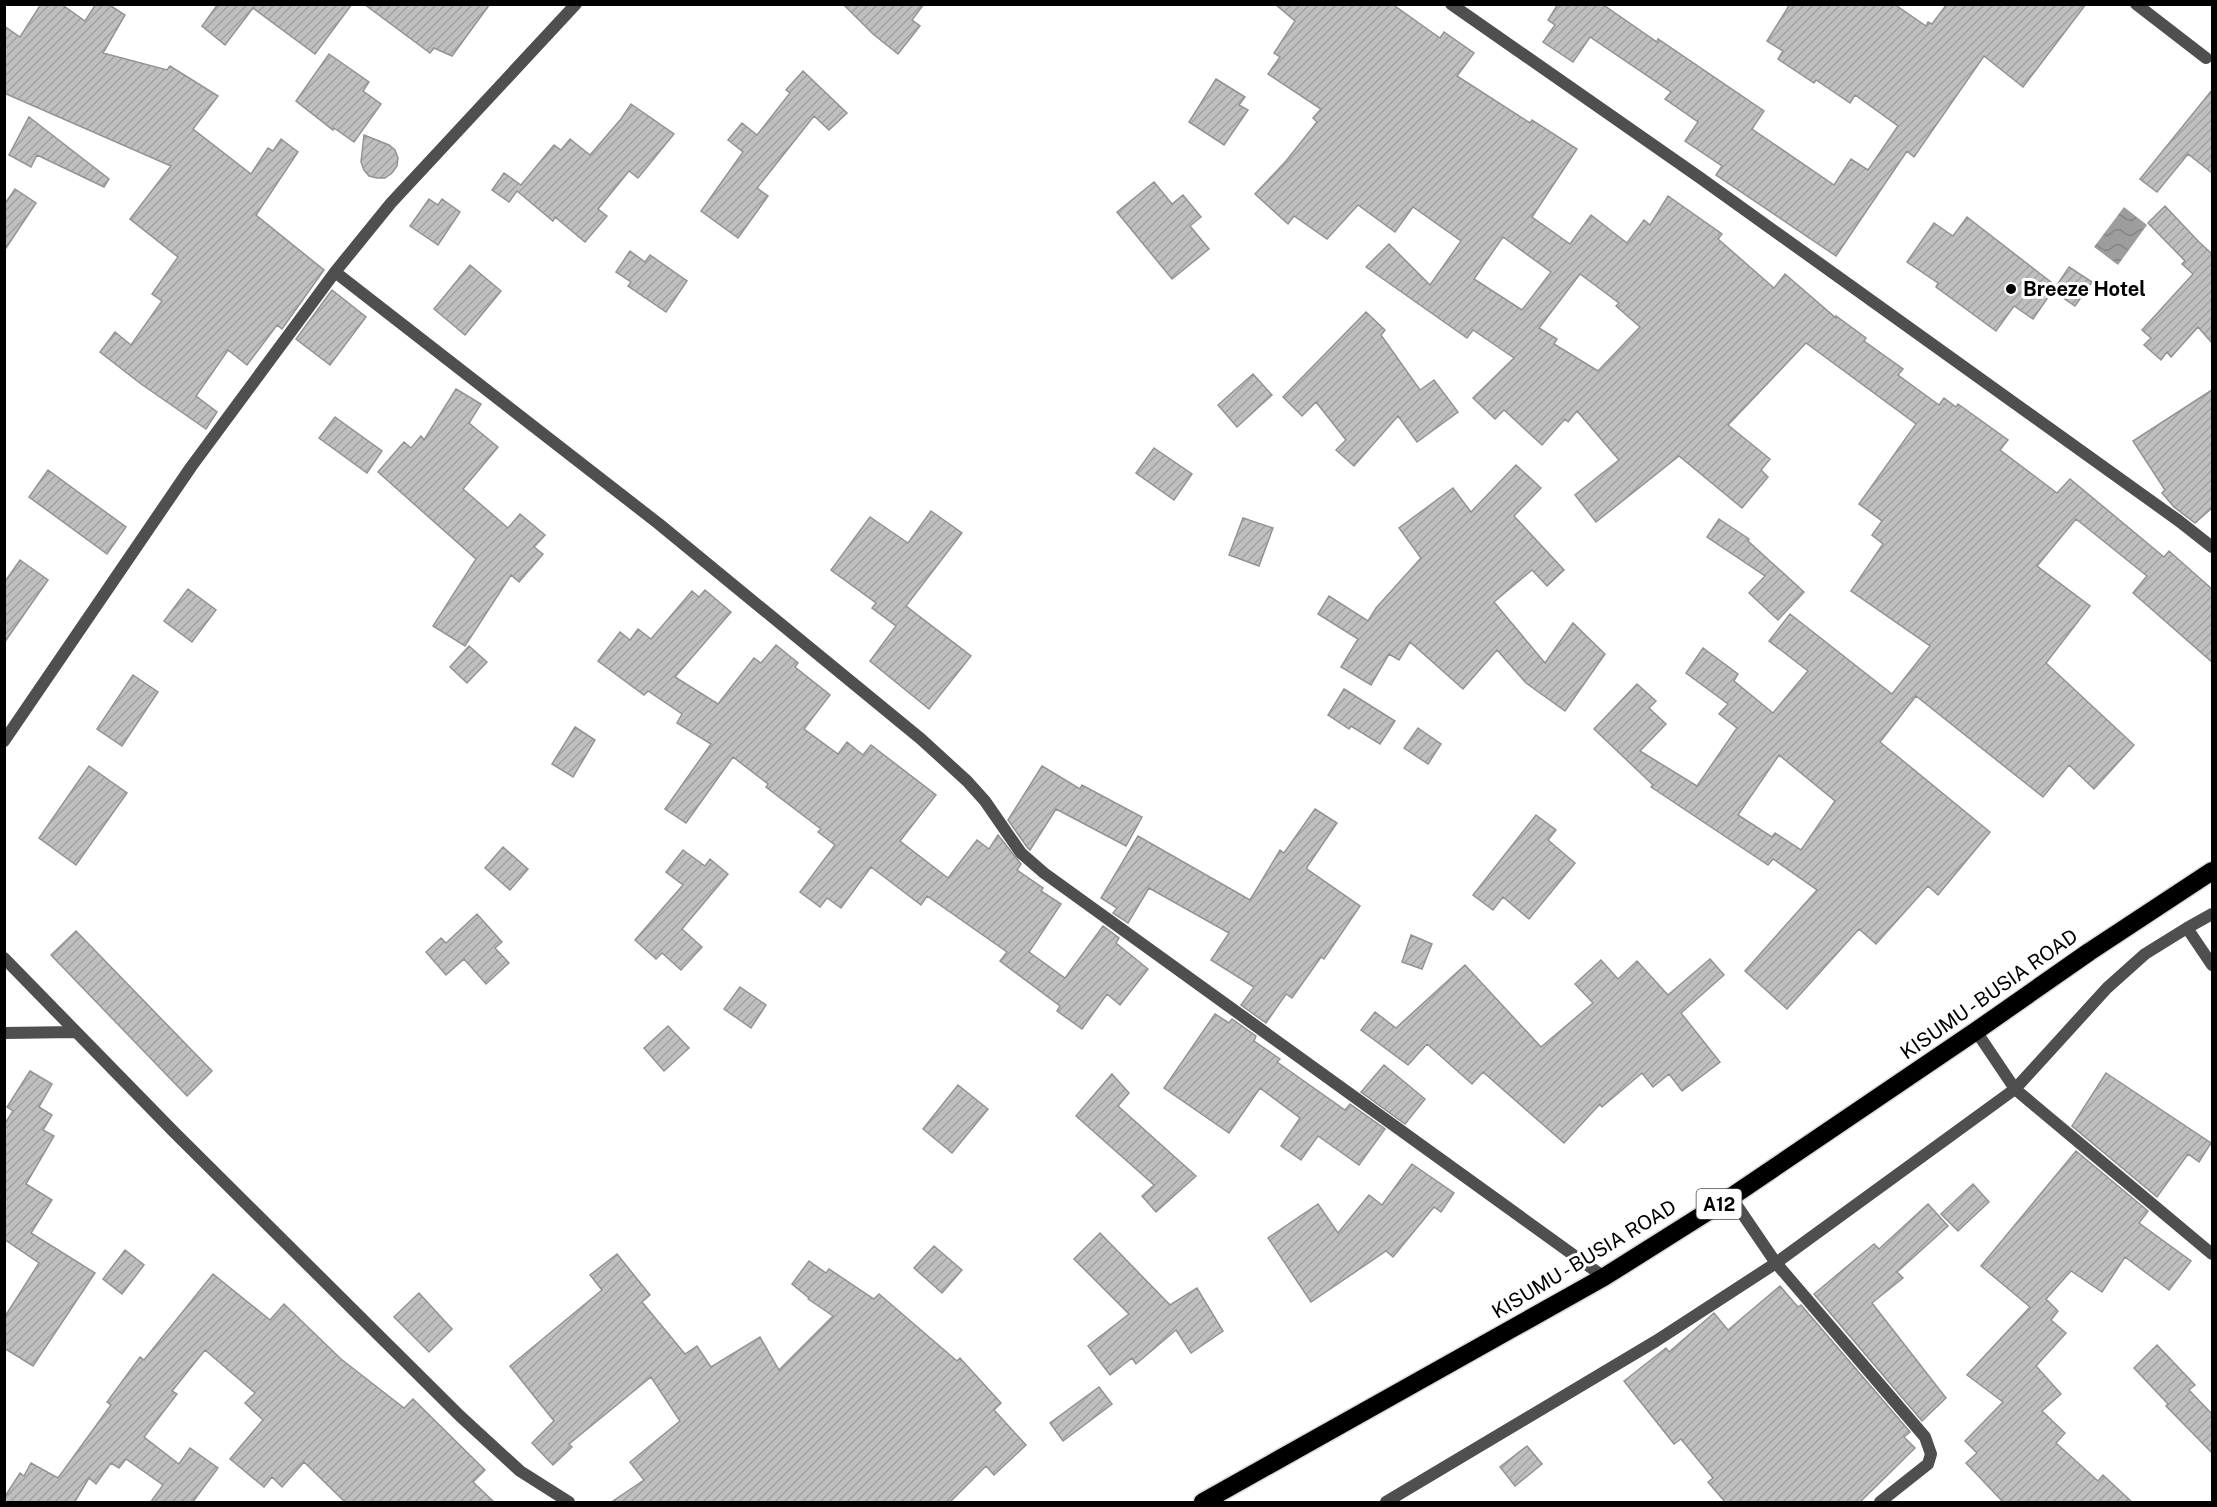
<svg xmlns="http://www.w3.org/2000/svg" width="2217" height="1507" font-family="'Public Sans',sans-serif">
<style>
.water{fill:url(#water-waves)}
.building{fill:url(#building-hatch);stroke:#939393;stroke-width:1.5;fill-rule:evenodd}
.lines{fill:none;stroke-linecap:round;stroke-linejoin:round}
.highway-casing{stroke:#dbdbdb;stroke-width:21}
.street{stroke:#4f4f4f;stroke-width:12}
.highway{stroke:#000;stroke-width:18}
.poi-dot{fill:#000;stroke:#fff;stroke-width:2}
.labels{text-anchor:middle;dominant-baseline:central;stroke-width:6;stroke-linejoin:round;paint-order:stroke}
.shield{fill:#fff;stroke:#4c4c4c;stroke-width:1.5}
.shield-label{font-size:18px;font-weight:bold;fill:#000}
.poi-label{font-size:20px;font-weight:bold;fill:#000;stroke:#fff;text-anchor:start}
.street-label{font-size:20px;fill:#000;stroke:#fff}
</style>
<defs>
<pattern id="water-waves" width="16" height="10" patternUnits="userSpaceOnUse" patternTransform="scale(1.5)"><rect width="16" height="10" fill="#9d9d9d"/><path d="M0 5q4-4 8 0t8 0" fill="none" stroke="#858585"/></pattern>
<pattern id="building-hatch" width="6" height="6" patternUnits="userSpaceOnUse" patternTransform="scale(1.5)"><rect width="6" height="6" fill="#bfbfbf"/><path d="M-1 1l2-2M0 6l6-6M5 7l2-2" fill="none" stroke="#a2a2a2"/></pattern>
</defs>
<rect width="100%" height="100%" fill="#fff"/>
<path class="water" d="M 2124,207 L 2147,225 L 2118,265 L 2094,247 Z"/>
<path class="building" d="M 41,4 L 61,4 L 85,21 L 96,4 L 108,4 L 125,15 L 103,53 L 167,70 L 170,66 L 218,96 L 193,129 L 251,174 L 268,148 L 273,151 L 281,139 L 298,152 L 256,215 L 324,270 L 282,329 L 277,325 L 247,365 L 228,350 L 196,396 L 217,412 L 206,429 L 141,384 L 100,352 L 115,332 L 131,345 L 162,301 L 152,294 L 178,257 L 130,219 L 171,166 L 4,93 L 4,26 L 20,37 Z
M 218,4 L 352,4 L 315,54 L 253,8 L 225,45 L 202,26 Z
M 364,4 L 490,4 L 452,56 L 434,48 L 430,53 Z
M 843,4 L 924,4 L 912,20 L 920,26 L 898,54 L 873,34 Z
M 1275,4 L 1392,4 L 1440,38 L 1444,32 L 1474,53 L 1457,76 L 1530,123 L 1532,120 L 1577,149 L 1532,217 L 1570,244 L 1591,215 L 1627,243 L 1644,220 L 1650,225 L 1668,196 L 1722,234 L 1718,239 L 1774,288 L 1785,274 L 1836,318 L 1836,316 L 1866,338 L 1864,341 L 1903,369 L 1898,375 L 1939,405 L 1944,398 L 1956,407 L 1958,404 L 2008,440 L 2000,450 L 2057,493 L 2070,479 L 2164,557 L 2169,551 L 2212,589 L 2212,662 L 2133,593 L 2147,576 L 2076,519 L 2037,566 L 2090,606 L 2046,663 L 2134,745 L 2094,789 L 2069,765 L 2043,797 L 1916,696 L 1880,742 L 1990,832 L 1938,895 L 1928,886 L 1876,944 L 1859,929 L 1787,1009 L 1745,971 L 1817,890 L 1773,859 L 1768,865 L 1651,787 L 1653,785 L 1594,729 L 1637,684 L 1656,701 L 1649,708 L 1666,724 L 1640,751 L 1697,786 L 1737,728 L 1719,714 L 1728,704 L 1686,673 L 1703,648 L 1738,674 L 1734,681 L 1773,713 L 1808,671 L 1769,641 L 1790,614 L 1892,694 L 1930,646 L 1851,591 L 1883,544 L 1872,535 L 1882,521 L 1859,504 L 1916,424 L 1806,343 L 1728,425 L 1770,459 L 1761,470 L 1768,477 L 1742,508 L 1679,456 L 1596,522 L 1575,495 L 1619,460 L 1577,411 L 1568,422 L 1565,419 L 1542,445 L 1504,410 L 1495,419 L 1473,398 L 1514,358 L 1473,330 L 1467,338 L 1366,267 L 1389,244 L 1430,285 L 1461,241 L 1413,207 L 1395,232 L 1358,205 L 1327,239 L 1294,216 L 1288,224 L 1255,194 L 1286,161 L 1317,122 L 1313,118 L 1321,109 L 1268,74 L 1280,57 L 1274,53 L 1295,21 ZM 1503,237 L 1551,272 L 1522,310 L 1474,279 ZM 1580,274 L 1619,303 L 1616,306 L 1640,327 L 1598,371 L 1554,344 L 1557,339 L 1539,328 ZM 1779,755 L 1835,801 L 1801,850 L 1775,833 L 1772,837 L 1738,815 Z
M 1558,4 L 1602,4 L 1657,42 L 1658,39 L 1764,111 L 1752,129 L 1834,185 L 1851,159 L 1868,170 L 1898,126 L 1855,95 L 1850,103 L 1816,80 L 1814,83 L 1778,59 L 1783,51 L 1767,41 L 1790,4 L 1894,4 L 1926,26 L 1928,22 L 1932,24 L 1947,4 L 2086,4 L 2023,87 L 1984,56 L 1914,157 L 1907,151 L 1836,256 L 1716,175 L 1722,166 L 1685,141 L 1698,122 L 1665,99 L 1671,92 L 1590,37 L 1573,62 L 1543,42 L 1555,25 L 1548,20 Z
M 329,54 L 369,82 L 363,91 L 381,104 L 354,142 L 334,128 L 333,130 L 296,101 Z
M 803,71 L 847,113 L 829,130 L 814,116 L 757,188 L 768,196 L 738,238 L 701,211 L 743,152 L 728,140 L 742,123 L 757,135 L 790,93 L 786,90 Z
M 1216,79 L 1245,97 L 1239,105 L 1248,110 L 1224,145 L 1189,122 Z
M 2212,90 L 2212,173 L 2188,154 L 2157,192 L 2140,179 Z
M 631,104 L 674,134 L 638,178 L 629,171 L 598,209 L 607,216 L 585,242 L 555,217 L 553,221 L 517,191 L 509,202 L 492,190 L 504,173 L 521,185 L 554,145 L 561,150 L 570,139 L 590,155 L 621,119 Z
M 29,117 L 109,179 L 104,187 L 37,155 L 31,167 L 9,155 Z
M 364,135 L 389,145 L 395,150 L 398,158 L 397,166 L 392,173 L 385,178 L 377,178 L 369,176 L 364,170 L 361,162 Z
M 1154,182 L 1172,204 L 1183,195 L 1201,217 L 1190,226 L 1209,249 L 1172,279 L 1117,212 Z
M 15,189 L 36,203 L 4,251 L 4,205 Z
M 429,199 L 438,205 L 442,199 L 460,212 L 438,245 L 410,226 Z
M 2165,206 L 2199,242 L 2211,253 L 2212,252 L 2212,343 L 2198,327 L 2171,357 L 2167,352 L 2161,360 L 2144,345 L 2151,338 L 2142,330 L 2193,274 L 2182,264 L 2185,261 L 2148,223 Z
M 1967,217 L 2056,286 L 2033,319 L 2014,306 L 1996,331 L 1936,287 L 1938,283 L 1907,262 L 1934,223 L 1953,236 Z
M 630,251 L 645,262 L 650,255 L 687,281 L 666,312 L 628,286 L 631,282 L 616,272 Z
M 470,265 L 501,291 L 465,335 L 434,309 Z
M 2069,267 L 2092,282 L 2075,306 L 2053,291 Z
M 332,290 L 366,317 L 330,365 L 296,339 Z
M 1366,312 L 1385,330 L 1381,335 L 1420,390 L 1434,380 L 1458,412 L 1417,442 L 1398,416 L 1354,466 L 1336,450 L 1346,440 L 1316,402 L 1302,416 L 1283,397 Z
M 1253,374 L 1272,395 L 1237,427 L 1218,405 Z
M 456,389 L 481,404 L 469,423 L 498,447 L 463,489 L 508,528 L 520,514 L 545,535 L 534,547 L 543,554 L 519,582 L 511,575 L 465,646 L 433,626 L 476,559 L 378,472 L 404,442 L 411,448 L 421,436 L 424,440 Z
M 2212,390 L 2212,508 L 2195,523 L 2174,507 L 2162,493 L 2165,490 L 2133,441 Z
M 335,417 L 382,451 L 367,473 L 319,438 Z
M 1154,448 L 1192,474 L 1174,500 L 1136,473 Z
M 1516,465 L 1541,488 L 1514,516 L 1564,570 L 1547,586 L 1532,570 L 1494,602 L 1545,663 L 1573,623 L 1605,654 L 1565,711 L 1526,683 L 1497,650 L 1463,689 L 1410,642 L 1399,660 L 1389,654 L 1371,685 L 1341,667 L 1358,639 L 1318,614 L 1329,596 L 1368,621 L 1376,608 L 1421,558 L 1399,528 L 1453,488 L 1471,512 Z
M 48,470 L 126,527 L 107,554 L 29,497 Z
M 931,511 L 962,533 L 906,606 L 971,656 L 929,709 L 870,661 L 896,626 L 872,608 L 876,603 L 831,570 L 870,517 L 908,543 Z
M 1243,518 L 1273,528 L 1259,566 L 1229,555 Z
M 1719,519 L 1749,539 L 1748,541 L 1804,592 L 1778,620 L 1749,593 L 1765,576 L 1707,537 Z
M 20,560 L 48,580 L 4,643 L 4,583 Z
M 188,589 L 216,610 L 192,642 L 164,621 Z
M 705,590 L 731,612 L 675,677 L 718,704 L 754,658 L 761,663 L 776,645 L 798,663 L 795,667 L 830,695 L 804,729 L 838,754 L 847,742 L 863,755 L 871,745 L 936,795 L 900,841 L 948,878 L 977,840 L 989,849 L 998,835 L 1021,864 L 1017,870 L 1043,888 L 1041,891 L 1061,904 L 1029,952 L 1065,978 L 1103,926 L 1119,938 L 1116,943 L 1148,969 L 1120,1005 L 1107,994 L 1082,1029 L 1057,1011 L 1060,1006 L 1000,961 L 1007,952 L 927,896 L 921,905 L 871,867 L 841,908 L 827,898 L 820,907 L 800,892 L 835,845 L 818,832 L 821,829 L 766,787 L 768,784 L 733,757 L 686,823 L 665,809 L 711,744 L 677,723 L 682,714 L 648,691 L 644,695 L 598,661 L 620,632 L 630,640 L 638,629 L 651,639 L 692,591 L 699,597 Z
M 469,646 L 487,662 L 467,683 L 450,667 Z
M 133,675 L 158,692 L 122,746 L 97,729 Z
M 1344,689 L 1395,721 L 1380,744 L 1351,726 L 1349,729 L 1328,715 Z
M 575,727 L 595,740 L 573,777 L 552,764 Z
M 1418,728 L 1441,744 L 1428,764 L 1404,748 Z
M 89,766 L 127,793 L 76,865 L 39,838 Z
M 1042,766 L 1080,789 L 1082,785 L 1142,817 L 1126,846 L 1056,809 L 1030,850 L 1027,847 L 1008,820 Z
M 1315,809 L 1337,823 L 1307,867 L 1307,869 L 1360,906 L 1324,959 L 1321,957 L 1292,998 L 1286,994 L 1266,1023 L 1241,1005 L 1254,987 L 1211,960 L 1229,933 L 1149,888 L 1128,923 L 1113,913 L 1117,908 L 1101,898 L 1138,836 L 1250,900 L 1280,850 L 1284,853 Z
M 1536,815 L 1556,830 L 1548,840 L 1575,863 L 1529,919 L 1503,897 L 1493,910 L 1473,895 Z
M 503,847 L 528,869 L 510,890 L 485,868 Z
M 683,850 L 705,866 L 710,859 L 728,874 L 682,929 L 702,947 L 681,970 L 662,953 L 656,959 L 635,940 L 683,885 L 666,872 Z
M 477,914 L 502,942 L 495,948 L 509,963 L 486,984 L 464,959 L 446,975 L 426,952 L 441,938 L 446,943 Z
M 76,931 L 212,1071 L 187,1096 L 51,955 Z
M 1411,935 L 1432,944 L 1422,969 L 1402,962 Z
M 1710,959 L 1724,975 L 1681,1013 L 1720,1062 L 1682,1091 L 1669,1074 L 1653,1087 L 1642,1073 L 1602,1107 L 1600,1104 L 1564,1143 L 1483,1072 L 1472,1084 L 1427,1044 L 1408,1065 L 1361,1030 L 1375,1012 L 1396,1028 L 1465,965 L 1541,1047 L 1593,1003 L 1575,984 L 1601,960 L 1618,979 L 1637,961 L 1668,995 Z
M 740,987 L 766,1005 L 751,1028 L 724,1009 Z
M 1215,1014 L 1229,1023 L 1232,1019 L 1256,1036 L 1254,1041 L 1280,1059 L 1277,1062 L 1345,1110 L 1350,1104 L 1385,1129 L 1359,1165 L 1318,1136 L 1301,1160 L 1281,1146 L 1300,1118 L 1260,1088 L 1229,1133 L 1164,1088 Z
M 668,1026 L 689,1048 L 664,1071 L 644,1048 Z
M 1384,1065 L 1425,1099 L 1405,1124 L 1361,1092 Z
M 30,1071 L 52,1084 L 39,1107 L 52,1115 L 43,1130 L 54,1136 L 26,1184 L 52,1200 L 31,1233 L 95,1273 L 33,1366 L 4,1348 L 4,1318 L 39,1263 L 4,1239 L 4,1125 L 13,1111 L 7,1107 Z
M 2106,1073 L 2211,1143 L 2199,1162 L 2188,1154 L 2157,1197 L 2072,1126 Z
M 1112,1074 L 1129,1093 L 1118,1106 L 1196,1176 L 1156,1212 L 1142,1196 L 1154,1185 L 1076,1116 Z
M 958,1085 L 988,1109 L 952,1153 L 923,1129 Z
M 2076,1151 L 2148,1211 L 2139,1223 L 2191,1261 L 2169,1290 L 2125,1257 L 2102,1292 L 2071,1271 L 2046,1299 L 2058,1311 L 2051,1320 L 2066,1333 L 2036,1366 L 2061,1394 L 2042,1411 L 2065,1433 L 2056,1443 L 2098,1481 L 2103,1475 L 2133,1503 L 2004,1503 L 1966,1463 L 1977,1453 L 1965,1441 L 2003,1402 L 1967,1375 L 2030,1307 L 1981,1266 Z
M 1412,1164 L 1454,1193 L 1441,1212 L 1434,1207 L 1393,1257 L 1386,1251 L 1311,1302 L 1268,1238 L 1318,1204 L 1338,1233 L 1369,1195 L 1382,1205 Z
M 1973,1184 L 1989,1202 L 1958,1231 L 1941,1214 Z
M 1928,1204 L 1948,1226 L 1897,1272 L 1903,1278 L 1872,1303 L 1946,1398 L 1922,1421 L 1814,1294 L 1874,1244 L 1879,1249 Z
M 1100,1233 L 1170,1305 L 1197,1288 L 1223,1331 L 1191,1353 L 1176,1330 L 1136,1364 L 1132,1358 L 1110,1375 L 1088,1346 L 1129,1314 L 1074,1259 Z
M 934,1246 L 962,1270 L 942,1293 L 914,1268 Z
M 125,1250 L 144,1265 L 122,1294 L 103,1279 Z
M 617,1254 L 650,1295 L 642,1302 L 685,1354 L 697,1346 L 711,1367 L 760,1337 L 779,1370 L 833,1316 L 808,1299 L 809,1298 L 792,1284 L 809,1261 L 826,1273 L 829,1269 L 874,1299 L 879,1294 L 957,1361 L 960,1358 L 1001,1403 L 994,1410 L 1026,1445 L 994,1475 L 986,1466 L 949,1503 L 610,1503 L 644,1480 L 630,1462 L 680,1421 L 651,1377 L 569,1444 L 572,1447 L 553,1465 L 532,1443 L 554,1421 L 510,1366 L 602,1290 L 590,1275 Z
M 213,1274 L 270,1320 L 284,1304 L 341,1359 L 404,1408 L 413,1399 L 485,1470 L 473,1482 L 495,1503 L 346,1503 L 304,1462 L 282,1487 L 272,1477 L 264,1487 L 230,1459 L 263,1420 L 245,1403 L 255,1393 L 205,1350 L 172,1391 L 177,1394 L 144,1437 L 179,1464 L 190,1448 L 218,1468 L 192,1503 L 150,1503 L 163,1485 L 126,1459 L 119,1468 L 111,1463 L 96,1484 L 89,1478 L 74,1503 L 4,1503 L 4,1498 L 20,1473 L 24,1476 L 31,1463 L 58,1478 L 111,1405 L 107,1402 L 140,1357 L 144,1360 Z
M 1780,1286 L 1798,1307 L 1801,1305 L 1910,1432 L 1904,1437 L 1915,1448 L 1859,1503 L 1726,1503 L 1708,1482 L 1713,1478 L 1681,1439 L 1674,1444 L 1624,1381 L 1666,1348 L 1669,1352 L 1714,1313 L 1728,1330 Z
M 419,1293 L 452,1329 L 429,1352 L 394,1317 Z
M 2157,1345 L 2195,1385 L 2189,1390 L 2212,1414 L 2212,1453 L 2166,1406 L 2168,1404 L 2134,1368 Z
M 1099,1387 L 1112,1404 L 1063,1441 L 1050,1423 Z
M 1527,1446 L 1542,1464 L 1515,1486 L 1500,1467 Z"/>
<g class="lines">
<defs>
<path id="highway" d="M 1203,1502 L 1604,1277 L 1731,1197 L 1976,1031 L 2089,952 L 2212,871"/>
</defs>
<use href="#highway" class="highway-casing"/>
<path class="street" d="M 1451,4 L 1699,177 L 2179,521 L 2212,547
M 2136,4 L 2206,58
M 335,272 L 659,524 L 921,739 L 967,781 L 985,801 L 1021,853 L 1044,873 L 1604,1277
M 4,741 L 191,467 L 335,272 L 391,203 L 576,4
M 2212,914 L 2187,928 L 2212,965
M 4,958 L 174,1132 L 460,1416 L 520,1471 L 569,1502
M 1976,1031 L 2015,1089 L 2212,1254
M 4,1033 L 76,1032
M 1731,1197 L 1776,1263 L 1925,1437 L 1931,1454 L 1928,1464 L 1880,1502
M 1386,1502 L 1656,1341 L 1776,1263 L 2015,1089 L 2107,988 L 2145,954 L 2187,928"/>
<use href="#highway" class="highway"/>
</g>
<circle class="poi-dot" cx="2011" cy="289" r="6"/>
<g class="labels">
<rect class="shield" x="1696.5" y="1189" width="45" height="30" rx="4.5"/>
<g class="shield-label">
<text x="1719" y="1204">A12</text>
</g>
<g class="poi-label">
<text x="2023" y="289">Breeze Hotel</text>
</g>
<g class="street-label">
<text transform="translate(1989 994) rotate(-35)">KISUMU - BUSIA ROAD</text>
<text transform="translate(1584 1259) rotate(-31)">KISUMU - BUSIA ROAD</text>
</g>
</g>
<rect width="2217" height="1507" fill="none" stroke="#000000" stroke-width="12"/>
</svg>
